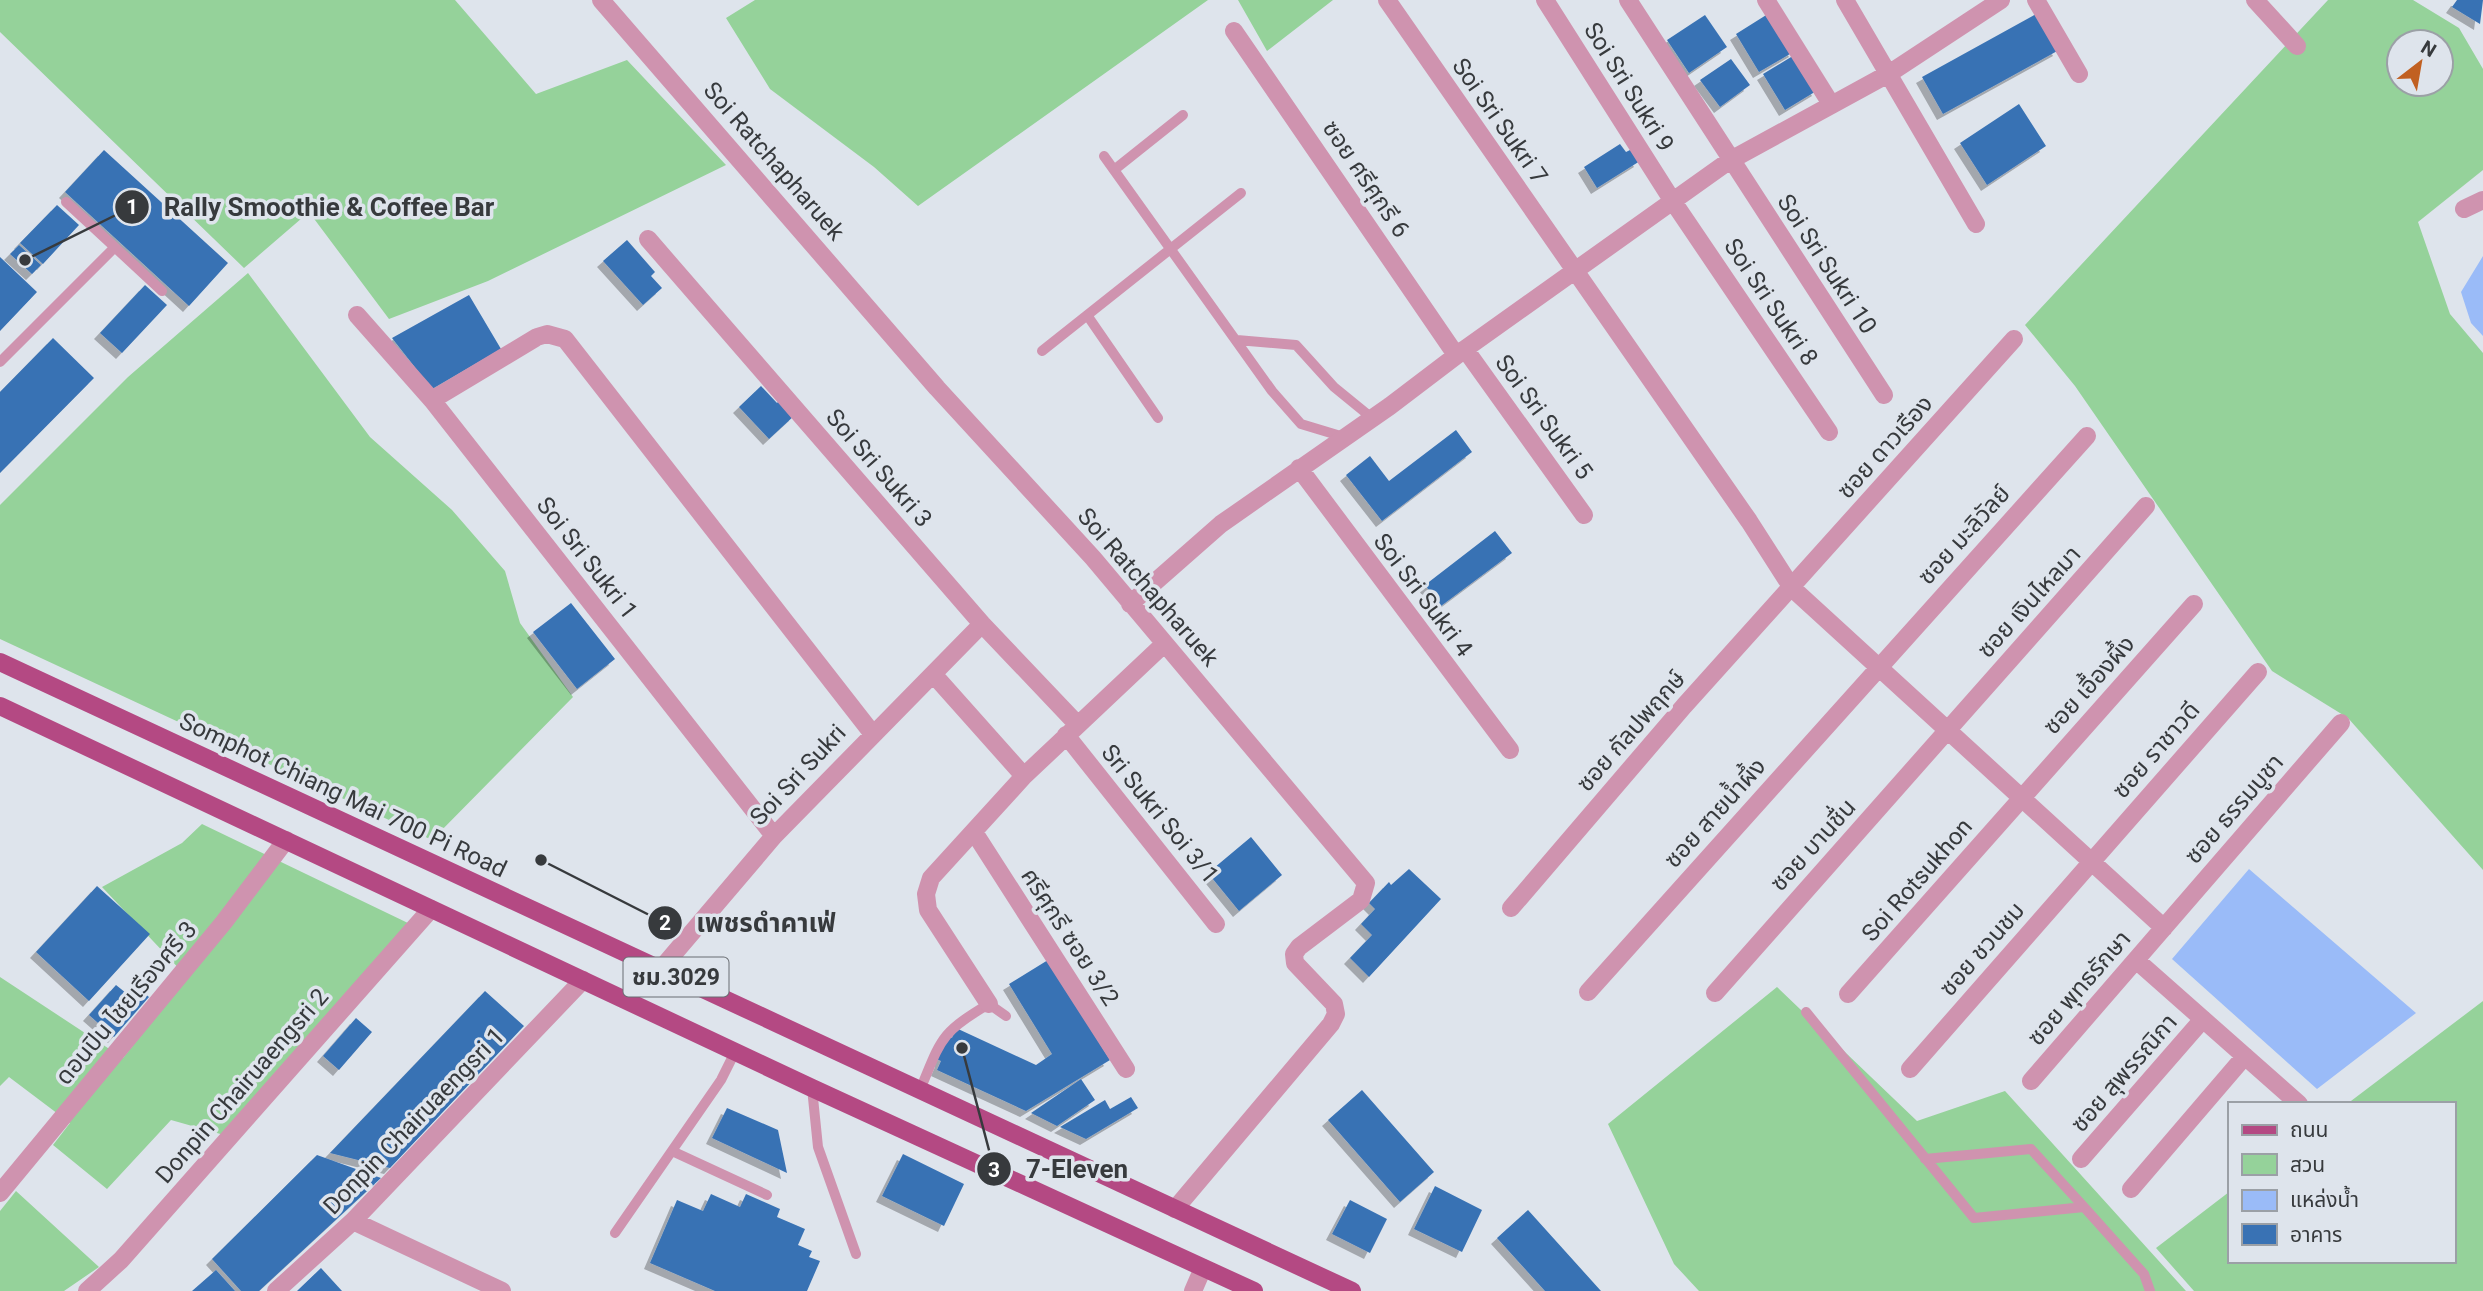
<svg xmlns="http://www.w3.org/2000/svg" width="2483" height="1291" font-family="Roboto,'Noto Sans Thai',sans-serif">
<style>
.green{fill:#95d29a;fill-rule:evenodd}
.water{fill:#9abbf8}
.building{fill:#3972b4;filter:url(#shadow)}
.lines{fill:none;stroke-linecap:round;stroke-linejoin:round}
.service{stroke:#cf93af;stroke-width:10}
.minor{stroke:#cf93af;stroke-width:18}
.primary{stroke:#b44983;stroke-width:18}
.labels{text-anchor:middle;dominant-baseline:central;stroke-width:7;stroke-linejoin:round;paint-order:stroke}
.shield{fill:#dee4ec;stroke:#696d72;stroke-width:2}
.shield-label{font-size:23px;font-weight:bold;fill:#373a3d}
.street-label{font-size:24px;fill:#373a3d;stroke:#dee4ec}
.leader{fill:none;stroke:#373a3d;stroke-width:2.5}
.callout-dot{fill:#373a3d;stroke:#dee4ec;stroke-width:2.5}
.mark-label{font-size:21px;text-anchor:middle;font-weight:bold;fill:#fff}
.callout-label{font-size:26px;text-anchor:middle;font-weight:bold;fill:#373a3d;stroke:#dee4ec;stroke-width:7;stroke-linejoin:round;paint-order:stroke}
</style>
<defs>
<filter id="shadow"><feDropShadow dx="-6" dy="6" stdDeviation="0" flood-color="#0004"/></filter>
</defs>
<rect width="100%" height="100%" fill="#dee4ec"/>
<path class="green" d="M 0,0 L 455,0 L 536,94 L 627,60 L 726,165 L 488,281 L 389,319 L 309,212 L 244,268 L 0,32 Z
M 755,0 L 1208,0 L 918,206 L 874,167 L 770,89 L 726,18 Z
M 1238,0 L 1333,0 L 1267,51 Z
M 2328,0 L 2413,0 L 2459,28 L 2483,69 L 2483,170 L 2418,222 L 2450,314 L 2483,353 L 2483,870 L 2348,718 L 2272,671 L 2075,386 L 2025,325 ZM 2399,42 L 2441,42 L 2441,84 L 2399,84 Z
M 248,273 L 370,437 L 452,510 L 505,571 L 520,623 L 573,697 L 432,840 L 0,639 L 0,505 L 128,377 Z
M 202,824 L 410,924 L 224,1135 L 171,1120 L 107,1189 L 53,1145 L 70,1123 L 9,1077 L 0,1086 L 0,977 L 123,1058 L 187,977 L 102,887 L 182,843 Z
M 1777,987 L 1917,1121 L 2005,1091 L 2186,1291 L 1699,1291 L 1674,1264 L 1608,1124 Z
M 2483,1001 L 2483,1291 L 2194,1291 L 2156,1248 L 2229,1192 L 2229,1261 L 2453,1261 L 2453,1104 L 2347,1104 Z
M 16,1191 L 99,1267 L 64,1291 L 0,1291 L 0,1211 Z"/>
<path class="water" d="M 2483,256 L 2483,336 L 2471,323 L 2461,292 Z
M 2249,869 L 2416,1013 L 2317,1089 L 2172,959 Z"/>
<path class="building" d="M 2457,0 L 2483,0 L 2480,24 L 2452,7 Z
M 1771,12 L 1795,51 L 1759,72 L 1736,34 Z
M 2038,13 L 2059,50 L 1943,114 L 1922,77 Z
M 1705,15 L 1727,47 L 1689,73 L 1667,40 Z
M 1796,54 L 1818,90 L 1785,110 L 1763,74 Z
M 1731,59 L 1750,85 L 1720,107 L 1700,80 Z
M 2019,104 L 2046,146 L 1987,185 L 1960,143 Z
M 1620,144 L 1626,152 L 1632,149 L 1640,161 L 1597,188 L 1584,167 Z
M 104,150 L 228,263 L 189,306 L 65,192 Z
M 57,205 L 79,225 L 43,264 L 20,243 Z
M 627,240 L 655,272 L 651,276 L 662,288 L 643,305 L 603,261 Z
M 19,245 L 41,265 L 32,274 L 10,254 Z
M 0,257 L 37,292 L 0,331 Z
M 145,285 L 167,305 L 122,353 L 100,333 Z
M 469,295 L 501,349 L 432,389 L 392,338 Z
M 53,338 L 94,378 L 0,473 L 0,392 Z
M 761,386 L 777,403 L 781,399 L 795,415 L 769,439 L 739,407 Z
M 1456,430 L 1472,452 L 1382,521 L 1346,475 L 1370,456 L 1389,481 Z
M 1495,531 L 1512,553 L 1441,606 L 1425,585 Z
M 571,603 L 615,659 L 577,689 L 533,632 Z
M 1251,837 L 1282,875 L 1239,911 L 1208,873 Z
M 1409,869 L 1441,899 L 1369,977 L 1350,958 L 1372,935 L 1361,924 L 1375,909 L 1369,903 L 1389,882 L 1391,885 Z
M 97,886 L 150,934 L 89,1001 L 36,952 Z
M 1048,960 L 1110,1060 L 1026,1111 L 937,1070 L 941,1061 L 934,1058 L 945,1035 L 952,1038 L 956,1028 L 1036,1065 L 1052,1054 L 1009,984 Z
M 134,984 L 149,997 L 114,1037 L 89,1015 L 116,985 L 126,993 Z
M 485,991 L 524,1026 L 390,1168 L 330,1153 Z
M 356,1018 L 372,1032 L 339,1070 L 323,1056 Z
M 1081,1079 L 1095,1100 L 1057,1126 L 1031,1113 Z
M 1362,1090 L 1434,1172 L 1400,1202 L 1328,1120 Z
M 1131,1097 L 1138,1108 L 1086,1139 L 1060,1127 L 1105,1100 L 1110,1109 Z
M 727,1108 L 778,1130 L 787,1173 L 712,1138 Z
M 903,1154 L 964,1184 L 944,1226 L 882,1196 Z
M 317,1155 L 381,1178 L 259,1291 L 241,1291 L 212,1259 Z
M 1435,1186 L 1482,1210 L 1462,1252 L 1414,1229 Z
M 711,1194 L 740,1207 L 746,1194 L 780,1209 L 777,1217 L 805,1229 L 798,1245 L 812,1251 L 809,1257 L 820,1261 L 807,1291 L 715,1291 L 650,1263 L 677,1200 L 703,1211 Z
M 1350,1200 L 1387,1219 L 1370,1253 L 1332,1234 Z
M 1528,1210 L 1601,1291 L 1545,1291 L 1497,1238 Z
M 321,1268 L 342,1291 L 297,1291 Z
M 216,1270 L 235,1291 L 192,1291 Z"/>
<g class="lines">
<path class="service" d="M 1104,156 L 1272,391 L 1301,424 L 1344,437
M 1114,170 L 1183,115
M 66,202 L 162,291
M 1087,315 L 1158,418
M 1237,340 L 1296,345 L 1334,387 L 1372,418
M 1042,351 L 1241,193
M 0,362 L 114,248
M 1806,1012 L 1974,1218 L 2084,1207 L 2144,1274 L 2150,1291
M 812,1088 L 818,1147 L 856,1254
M 920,1090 C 941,1040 940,1032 989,1004 L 1006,1016
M 672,1151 L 767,1195
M 1925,1159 L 2031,1149 L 2084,1207
M 615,1233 L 721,1080 L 735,1052"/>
<path class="minor" d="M 601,0 L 937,388 L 1093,558 L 1366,883 L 1361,900 L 1299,947 L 1294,954 L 1295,963 L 1334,1004 L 1336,1014 L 1331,1024 L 1175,1209
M 1387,0 L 1749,521 L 1792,588 L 2164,928
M 1545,0 L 1672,200 L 1829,432
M 1628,0 L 1884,395
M 1766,0 L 1831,104
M 1845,0 L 1976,224
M 2036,0 L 2079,74
M 2255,0 L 2297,46
M 1234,31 L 1456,355
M 2464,209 L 2483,200
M 648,239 L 982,624 L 1077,724
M 357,315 L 432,400 L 774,836
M 1465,349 L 1584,515
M 432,400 L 537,337 L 547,334 L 565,339 L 872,733
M 1299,468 L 1510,750
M 1130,604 L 1221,524 L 1390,406 L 1465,349 L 1729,161 L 1890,73 L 2001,0
M 934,675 L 1024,776
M 1066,735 L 1216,924
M 974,832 L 1126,1069
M 1511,908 L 1684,706 L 2014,339
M 2136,960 L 2299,1104
M 660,970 L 774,836 L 982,624
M 1588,992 L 2087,436
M 1715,993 L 2146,506
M 1848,994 L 2194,604
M 989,1004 L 928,910 L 926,894 L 931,878 L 1024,776 L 1164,644
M 1910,1069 L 2258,672
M 2031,1081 L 2341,723
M 2081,1159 L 2203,1019
M 2131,1189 L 2245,1056
M 0,1193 L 224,922 L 286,840
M 353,1221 L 502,1291
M 87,1291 L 121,1260 L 431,909
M 276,1291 L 353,1221 L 583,980
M 1193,1291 L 1203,1268"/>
<path class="primary" d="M 0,662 L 1352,1291
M 0,706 L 812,1088 L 1254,1291"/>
</g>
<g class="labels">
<rect class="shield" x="623.5" y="957.5" width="105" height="39" rx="5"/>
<g class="shield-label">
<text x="676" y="977">ชม.3029</text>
</g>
<g class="street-label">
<text transform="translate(1629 87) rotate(58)">Soi Sri Sukri 9</text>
<text transform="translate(1500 121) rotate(55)">Soi Sri Sukri 7</text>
<text transform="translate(774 161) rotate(49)">Soi Ratchapharuek</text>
<text transform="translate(1366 179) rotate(56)">ซอย ศรีศุกรี 6</text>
<text transform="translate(1827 264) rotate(57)">Soi Sri Sukri 10</text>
<text transform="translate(1771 302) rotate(56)">Soi Sri Sukri 8</text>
<text transform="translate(1544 417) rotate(54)">Soi Sri Sukri 5</text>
<text transform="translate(1885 447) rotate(-48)">ซอย ดาวเรือง</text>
<text transform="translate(879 468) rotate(49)">Soi Sri Sukri 3</text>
<text transform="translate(1964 535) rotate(-48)">ซอย มะลิวัลย์</text>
<text transform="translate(587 558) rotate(52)">Soi Sri Sukri 1</text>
<text transform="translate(1148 587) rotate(49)">Soi Ratchapharuek</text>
<text transform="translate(1423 595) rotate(53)">Soi Sri Sukri 4</text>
<text transform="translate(2029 602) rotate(-48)">ซอย เงินไหลมา</text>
<text transform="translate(2089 685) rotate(-48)">ซอย เอื้องผึ้ง</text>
<text transform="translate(1631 731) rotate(-49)">ซอย กัลปพฤกษ์</text>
<text transform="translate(2156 750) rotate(-49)">ซอย ราชาวดี</text>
<text transform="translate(798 775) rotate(-47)">Soi Sri Sukri</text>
<text transform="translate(343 795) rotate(25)">Somphot Chiang Mai 700 Pi Road</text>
<text transform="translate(2234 809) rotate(-49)">ซอย ธรรมบูชา</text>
<text transform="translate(1715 813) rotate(-48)">ซอย สายน้ำผึ้ง</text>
<text transform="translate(1160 814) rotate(51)">Sri Sukri Soi 3/1</text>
<text transform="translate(1813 845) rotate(-48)">ซอย บานชื่น</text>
<text transform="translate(1917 880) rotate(-49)">Soi Rotsukhon</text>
<text transform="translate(1070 937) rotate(57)">ศรีศุกรี ซอย 3/2</text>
<text transform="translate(1982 949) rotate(-49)">ซอย ชวนชม</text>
<text transform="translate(2079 988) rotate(-49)">ซอย พุทธรักษา</text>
<text transform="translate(126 1003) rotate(-50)">ดอนปิน ไชยเรืองศรี 3</text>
<text transform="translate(2124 1073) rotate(-49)">ซอย สุพรรณิกา</text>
<text transform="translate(242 1086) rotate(-49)">Donpin Chairuaengsri 2</text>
<text transform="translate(414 1121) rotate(-46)">Donpin Chairuaengsri 1</text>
</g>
</g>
<path class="leader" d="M25 260L132 207M541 860L665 923M962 1048L994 1169"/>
<g class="callout-dot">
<circle cx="25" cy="260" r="7"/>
<circle cx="541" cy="860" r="7"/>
<circle cx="962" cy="1048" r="7"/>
<circle cx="132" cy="207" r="18"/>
<circle cx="665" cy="923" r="18"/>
<circle cx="994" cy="1169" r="18"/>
</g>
<g class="mark-label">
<text x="132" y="214">1</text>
<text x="665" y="930">2</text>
<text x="994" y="1177">3</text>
</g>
<g class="callout-label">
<text x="329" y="216">Rally Smoothie &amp; Coffee Bar</text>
<text x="766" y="932">เพชรดำคาเฟ่</text>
<text x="1077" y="1178">7-Eleven</text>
</g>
<rect x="2228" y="1102" width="228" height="161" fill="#dee4ec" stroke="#9ba0a6" stroke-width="2"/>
<rect x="2242" y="1125" width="35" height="10" fill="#b44983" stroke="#9ba0a6" stroke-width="2"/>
<text x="2290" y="1137" font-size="21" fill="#373a3d">ถนน</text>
<rect x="2242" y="1154" width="35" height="21" fill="#95d29a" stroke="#9ba0a6" stroke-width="2"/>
<text x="2290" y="1172" font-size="21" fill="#373a3d">สวน</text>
<rect x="2242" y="1190" width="35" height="21" fill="#9abbf8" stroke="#9ba0a6" stroke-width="2"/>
<text x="2290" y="1207" font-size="21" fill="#373a3d">แหล่งน้ำ</text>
<rect x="2242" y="1224" width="35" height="21" fill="#3972b4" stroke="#9ba0a6" stroke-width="2"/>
<text x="2290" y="1242" font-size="21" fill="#373a3d">อาคาร</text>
<g transform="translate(2420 63) rotate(31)"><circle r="33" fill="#dee4ec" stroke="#9ba0a6" stroke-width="2"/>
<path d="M0-5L12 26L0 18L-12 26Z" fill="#c16021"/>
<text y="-10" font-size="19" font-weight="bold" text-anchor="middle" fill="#373a3d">N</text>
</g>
</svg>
